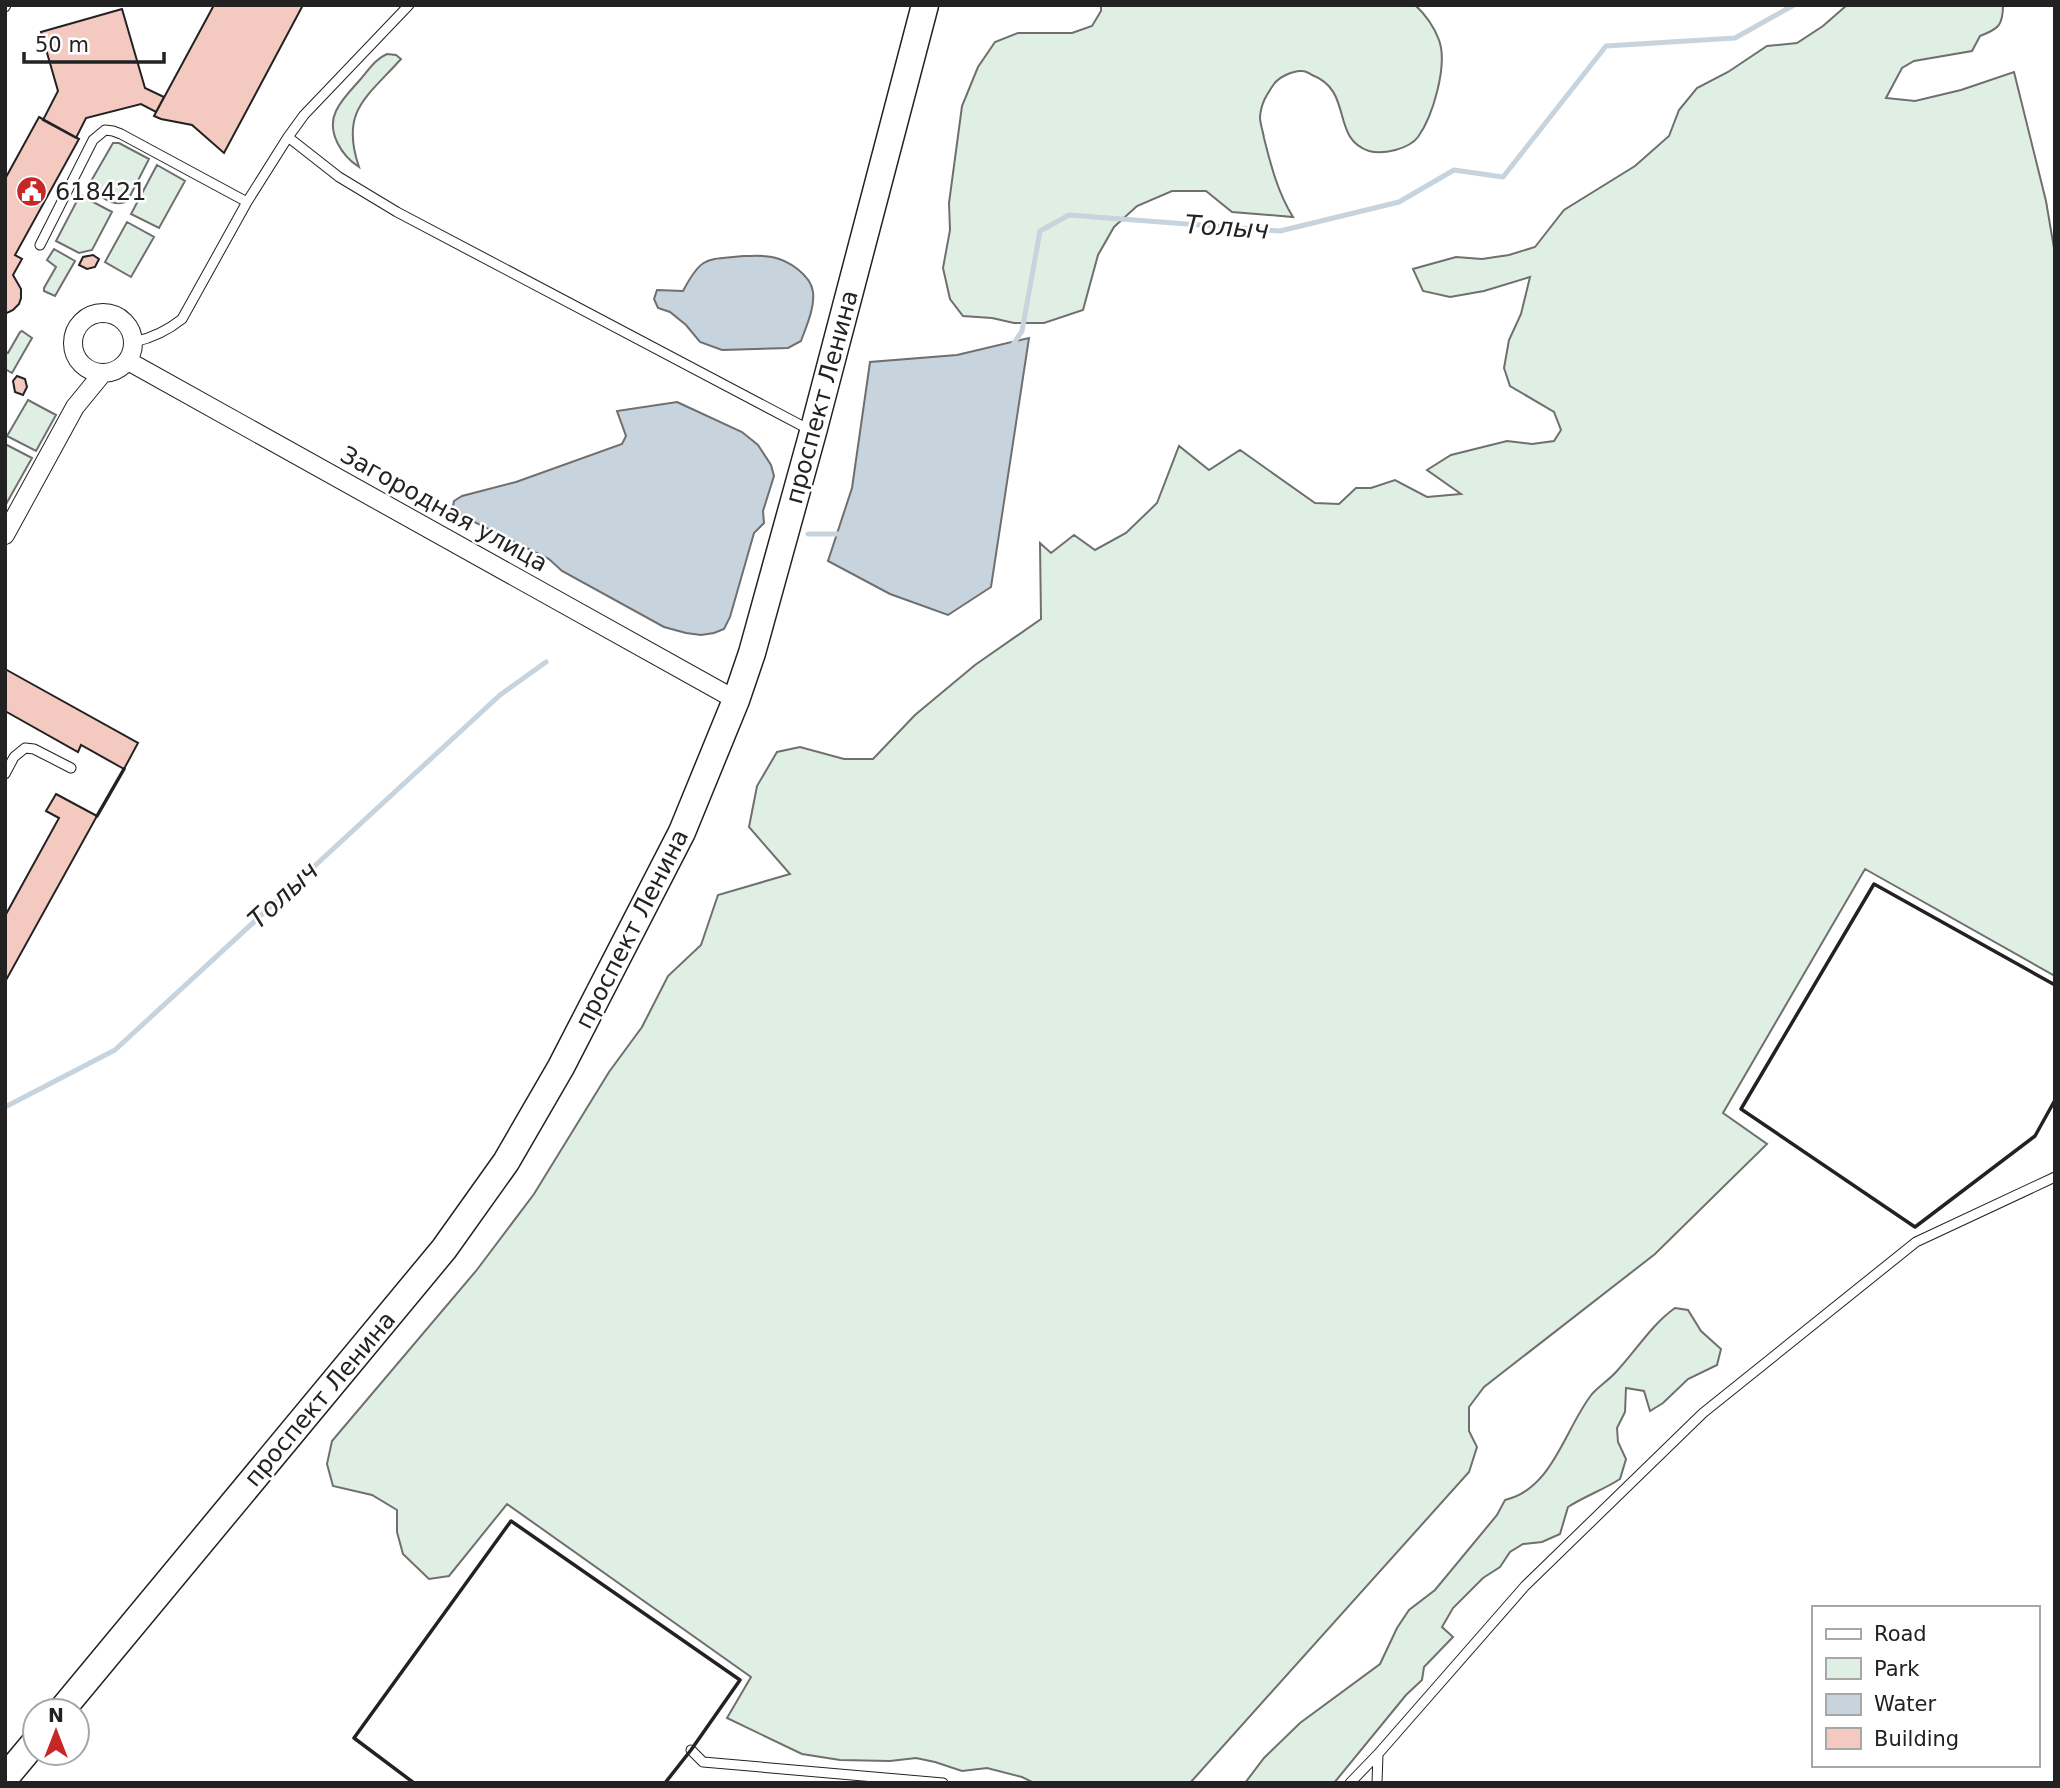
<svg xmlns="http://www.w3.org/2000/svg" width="2060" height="1788" font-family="'DejaVu Sans',sans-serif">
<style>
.green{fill:#e0efe3;stroke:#6f6f6f;stroke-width:2}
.water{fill:#c7d3dd;stroke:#6f6f6f;stroke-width:2}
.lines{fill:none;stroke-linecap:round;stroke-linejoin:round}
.stream{stroke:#c7d3dd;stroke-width:5}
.building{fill:#f3c9c0;stroke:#222;stroke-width:2}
.service-casing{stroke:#222;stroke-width:11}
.minor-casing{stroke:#222;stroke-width:20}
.primary-casing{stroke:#222;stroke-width:29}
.service{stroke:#fff;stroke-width:9}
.minor{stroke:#fff;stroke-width:18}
.primary{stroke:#fff;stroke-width:26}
.wall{stroke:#222;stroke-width:3.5}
.labels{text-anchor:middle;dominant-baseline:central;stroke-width:5;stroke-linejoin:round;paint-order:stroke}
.poi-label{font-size:24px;fill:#222;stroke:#fff;text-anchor:start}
.street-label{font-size:24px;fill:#222;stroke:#fff}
.water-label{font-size:26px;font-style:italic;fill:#222;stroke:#fff}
</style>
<rect width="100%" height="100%" fill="#fff"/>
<path class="green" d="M 1101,5 L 1415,5 C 1425,14 1434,27 1439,40 C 1448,65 1433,116 1418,137 C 1409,149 1383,155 1369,151 C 1330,138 1354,91 1312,75 C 1309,73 1306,71 1302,71 C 1294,70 1279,77 1274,84 C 1267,94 1261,103 1260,117 C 1260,124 1263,131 1264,138 C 1271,166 1278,193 1293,217 L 1232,212 L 1206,191 L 1172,191 L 1137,206 L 1114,227 L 1098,255 L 1083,310 L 1044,323 L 1014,323 L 992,318 L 963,316 L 950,299 L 943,268 L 950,230 L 949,203 L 962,106 L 978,67 L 995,42 L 1018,33 L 1072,33 L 1092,26 L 1101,11 Z
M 1847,5 L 2003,5 C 2003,26 1998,29 1980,36 L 1972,51 L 1914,61 L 1902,68 L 1886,98 L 1915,101 L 1961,90 L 2014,72 L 2046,201 L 2055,254 L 2055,976 L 1865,869 L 1723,1113 L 1767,1144 L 1655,1254 L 1484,1387 L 1469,1407 L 1469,1431 L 1477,1447 L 1469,1472 L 1190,1783 L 1034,1783 L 1022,1777 L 987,1768 L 962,1771 L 935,1762 L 916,1758 L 890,1761 L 840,1760 L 802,1754 L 727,1718 L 751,1677 L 507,1504 L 449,1576 L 429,1579 L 403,1554 L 397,1532 L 397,1510 L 372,1495 L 333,1486 L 327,1464 L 332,1441 L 476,1271 L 534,1194 L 609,1072 L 642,1027 L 668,976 L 701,945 L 718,895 L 790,874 L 749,827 L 757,786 L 777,752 L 800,747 L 844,759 L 873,759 L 915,715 L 975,665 L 1041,619 L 1040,543 L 1051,553 L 1074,535 L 1095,550 L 1126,533 L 1157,503 L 1179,446 L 1209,470 L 1240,450 L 1315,503 L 1339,504 L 1356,488 L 1371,488 L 1395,480 L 1427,497 L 1461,494 L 1427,470 L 1451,455 L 1507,441 L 1532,444 L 1554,441 L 1561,430 L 1554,412 L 1510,386 L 1504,368 L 1509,340 L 1521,314 L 1530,277 L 1484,291 L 1450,297 L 1423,291 L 1413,269 L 1456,257 L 1482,259 L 1509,255 L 1535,247 L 1564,210 L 1635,166 L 1669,136 L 1679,110 L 1697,88 L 1728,72 L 1767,46 L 1797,43 L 1823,26 Z
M 387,54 L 396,55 L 401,59 C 366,98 340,111 359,167 C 342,156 326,132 336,111 C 341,100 351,90 359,81 C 368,71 375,59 387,54 Z
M 113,143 L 119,143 L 149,159 L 128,200 C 115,210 100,195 87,188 Z
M 157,165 L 185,181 L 159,228 L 131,214 Z
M 80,195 L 112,212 L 92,250 L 79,253 L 56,241 Z
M 127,222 L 154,237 L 131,277 L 105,262 Z
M 54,249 L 75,261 L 55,296 L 44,291 L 44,288 L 56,267 L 47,260 Z
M 22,331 L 32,338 L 12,373 L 5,369 L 5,352 L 8,353 L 20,332 Z
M 28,400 L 56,415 L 36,451 L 7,436 Z
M 5,444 L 32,458 L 5,506 Z
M 1675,1308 L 1688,1310 L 1701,1331 L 1721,1349 L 1717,1365 L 1688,1379 L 1663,1403 L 1650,1411 L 1644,1391 L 1626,1388 L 1625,1412 L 1617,1428 L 1618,1442 L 1626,1459 L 1620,1479 C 1603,1490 1585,1496 1568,1507 L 1560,1534 L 1542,1542 L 1523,1544 L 1510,1552 L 1500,1567 L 1483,1578 L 1453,1608 L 1442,1627 L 1453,1637 L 1424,1667 L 1422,1680 L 1406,1695 L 1334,1783 L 1245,1783 L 1264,1758 L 1300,1723 L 1380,1664 L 1397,1628 L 1409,1610 L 1435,1590 L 1497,1515 L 1505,1500 C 1553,1489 1565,1428 1592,1394 C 1599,1386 1609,1380 1616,1372 C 1636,1351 1651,1325 1675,1308 Z"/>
<path class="water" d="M 744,256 C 753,256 763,255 772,257 C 788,260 811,275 813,292 C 815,308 806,327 801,341 L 788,348 L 722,350 L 700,342 L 686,325 L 670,312 L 658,308 L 654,299 L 657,290 L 683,291 C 702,255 706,260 744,256 Z
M 1029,338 L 991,587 L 948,615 L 890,594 L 828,561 L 852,488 L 870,362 L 957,355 Z
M 677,402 L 742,432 L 758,445 L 771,465 L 774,476 L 763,511 L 764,523 L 754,533 L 730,617 L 724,629 L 714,633 L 701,635 L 686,633 L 664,627 L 562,571 L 549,559 L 452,511 L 454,501 L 462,496 L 516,482 L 622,444 L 626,436 L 617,411 Z"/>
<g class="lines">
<path class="stream" d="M 1012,346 L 1022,331 L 1040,231 L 1069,215 L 1280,231 L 1399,202 L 1454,170 L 1503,177 L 1606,46 L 1735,38 L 1794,5
M 808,534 L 842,534
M 5,1107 L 115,1050 L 500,695 L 546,662"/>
</g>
<path class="building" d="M 214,5 L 303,5 L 224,153 L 192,125 L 161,119 L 154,116 Z
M 122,9 L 145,88 L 164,97 L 156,112 L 141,104 L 86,118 L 76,138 L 43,120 L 58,91 L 41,32 Z
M 39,117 L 79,139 L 15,255 L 22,259 L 13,275 L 21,289 L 21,298 L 19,304 L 13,310 L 5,314 L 5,179 Z
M 93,255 L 99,259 L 95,267 L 87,269 L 79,265 L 83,257 Z
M 17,376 L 25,379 L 27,387 L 23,395 L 15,392 L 13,381 Z
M 5,669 L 138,743 L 124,769 L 81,745 L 78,752 L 5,711 Z
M 56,794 L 97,816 L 5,982 L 5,916 L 59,818 L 46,811 Z"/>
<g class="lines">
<defs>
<path id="service" d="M 5,7 L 6,5
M 288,137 L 339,177 L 397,212 L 810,430
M 40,245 L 93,140 L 105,130 L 113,131 L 121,134 L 247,202
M 134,342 C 152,338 167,331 182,319 L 247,202 L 288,137 L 304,115 L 409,5
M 5,774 L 14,757 L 25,748 L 34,749 L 71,768
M 691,1750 L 703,1762 L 943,1783
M 1350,1783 L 1378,1754 L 1525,1586 L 1703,1413 L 1916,1242 L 2055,1177
M 1377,1783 L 1378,1754"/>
<path id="minor" d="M73 343a30 30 0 1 1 60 0a30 30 0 1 1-60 0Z
M 128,361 L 736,700
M 5,535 L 75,407 L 102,374"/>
<path id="primary" d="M 61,1711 L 444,1249 L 506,1162 L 561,1067 L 682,832 L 736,700 L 752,653 L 813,432 L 925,5
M 5,1778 L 35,1742"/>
</defs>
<use href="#service" class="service-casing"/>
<use href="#minor" class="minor-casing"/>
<use href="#primary" class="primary-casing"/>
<use href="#service" class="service"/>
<use href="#minor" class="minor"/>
<use href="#primary" class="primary"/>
<path class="wall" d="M 97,816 L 124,769
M 2055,985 L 1874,884 L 1741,1109 L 1915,1227 L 2035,1136 L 2055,1100
M 414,1783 L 354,1738 L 511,1521 L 740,1680 L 691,1750 L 665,1783"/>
</g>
<defs>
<symbol id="civic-disc" viewBox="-11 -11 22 22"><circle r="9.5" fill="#c62828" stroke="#fff"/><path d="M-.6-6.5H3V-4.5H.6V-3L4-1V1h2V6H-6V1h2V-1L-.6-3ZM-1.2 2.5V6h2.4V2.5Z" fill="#fff"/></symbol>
</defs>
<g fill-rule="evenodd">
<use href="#civic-disc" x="14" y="174" width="35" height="35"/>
</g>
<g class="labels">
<g class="poi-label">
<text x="55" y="192">618421</text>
</g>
<g class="street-label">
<text transform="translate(822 397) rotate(-75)">проспект Ленина</text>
<text transform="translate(444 509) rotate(29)">Загородная улица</text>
<text transform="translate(632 929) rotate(-63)">проспект Ленина</text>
<text transform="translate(320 1399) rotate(-50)">проспект Ленина</text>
</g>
<g class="water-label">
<text transform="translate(1227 227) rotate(4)">Толыч</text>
<text transform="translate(283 895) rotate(-43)">Толыч</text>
</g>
</g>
<rect width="2060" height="1788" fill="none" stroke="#222222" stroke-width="14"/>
<rect x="1812" y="1606" width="228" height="161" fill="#ffffff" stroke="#a7a7a7" stroke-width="2"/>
<rect x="1826" y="1629" width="35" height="10" fill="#ffffff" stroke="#a7a7a7" stroke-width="2"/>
<text x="1874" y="1641" font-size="21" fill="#222222">Road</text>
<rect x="1826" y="1658" width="35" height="21" fill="#e0efe3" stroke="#a7a7a7" stroke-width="2"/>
<text x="1874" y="1676" font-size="21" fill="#222222">Park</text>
<rect x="1826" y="1694" width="35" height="21" fill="#c7d3dd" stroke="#a7a7a7" stroke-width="2"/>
<text x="1874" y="1711" font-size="21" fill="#222222">Water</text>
<rect x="1826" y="1728" width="35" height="21" fill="#f3c9c0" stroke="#a7a7a7" stroke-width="2"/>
<text x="1874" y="1746" font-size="21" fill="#222222">Building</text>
<g transform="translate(56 1732)"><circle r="33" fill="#ffffff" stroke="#a7a7a7" stroke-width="2"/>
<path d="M0-5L12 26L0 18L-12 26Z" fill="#c62828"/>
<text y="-10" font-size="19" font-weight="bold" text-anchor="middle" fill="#222222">N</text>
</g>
<path d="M24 52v10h140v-10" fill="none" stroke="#222222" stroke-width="3.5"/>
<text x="35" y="52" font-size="21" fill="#222222" stroke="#ffffff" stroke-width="5" paint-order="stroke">50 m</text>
</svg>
